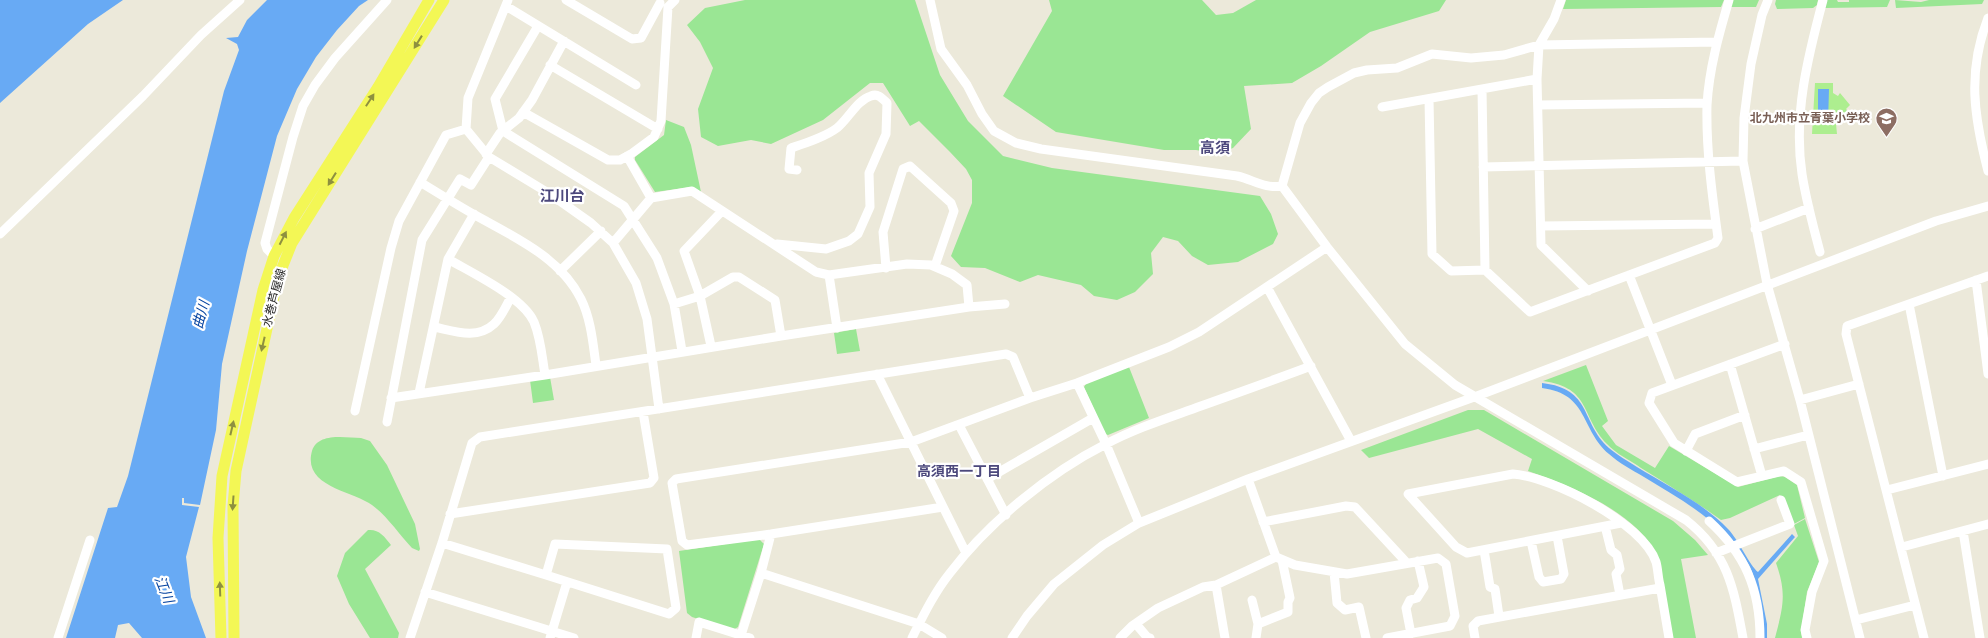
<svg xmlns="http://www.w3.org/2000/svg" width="1988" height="638" font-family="Overpass,'Noto Sans JP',sans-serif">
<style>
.green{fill:#9ae694}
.pitch{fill:#adee8f}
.water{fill:#68aaf4}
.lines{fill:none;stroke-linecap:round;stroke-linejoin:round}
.minor{stroke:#fff;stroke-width:9}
.major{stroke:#f3f755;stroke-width:11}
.oneway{fill:#8e903f}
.labels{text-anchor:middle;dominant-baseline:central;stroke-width:4.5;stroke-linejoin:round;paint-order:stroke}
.education-label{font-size:12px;font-weight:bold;fill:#785e54;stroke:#fff;text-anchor:end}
.street-label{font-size:12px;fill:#292929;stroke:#fff}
.water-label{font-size:14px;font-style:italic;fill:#0744a0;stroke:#fff}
.neighbourhood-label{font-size:14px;font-weight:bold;fill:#4c487c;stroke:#fff}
.quarter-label{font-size:15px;font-weight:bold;fill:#4c487c;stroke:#fff}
</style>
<rect width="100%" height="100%" fill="#ece9da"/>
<path class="green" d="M 745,0 L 915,0 L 940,75 L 968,121 L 1003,156 L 1052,168 L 1260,196 L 1271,214 L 1278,234 L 1273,244 L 1238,262 L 1208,265 L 1192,256 L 1178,241 L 1163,237 L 1151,253 L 1153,274 L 1135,292 L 1117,300 L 1094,296 L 1081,285 L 1038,275 L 1020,282 L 985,268 L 961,267 L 951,256 L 972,203 L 972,180 L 966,169 L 950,152 L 919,121 L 910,126 L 883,83 L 870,83 L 823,120 L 771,144 L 751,140 L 718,146 L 701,137 L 698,109 L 713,68 L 700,42 L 687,25 L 705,8 Z
M 1049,0 L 1202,0 L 1216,15 L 1233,13 L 1256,0 L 1446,0 L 1439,11 L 1370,32 L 1321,66 L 1292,83 L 1244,86 L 1251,129 L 1233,148 L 1218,154 L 1196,150 L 1164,150 L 1056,132 L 1003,96 L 1052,11 Z
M 1566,0 L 1724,0 L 1721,7 L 1563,9 Z
M 1733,0 L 1759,0 L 1756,7 L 1730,7 Z
M 1776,0 L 1818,0 L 1817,5 L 1813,8 L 1777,9 L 1775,4 Z
M 1827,0 L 1837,0 L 1838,2 L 1849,2 L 1849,0 L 1890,0 L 1887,7 L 1825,8 Z
M 1895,0 L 1921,2 L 1929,0 L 1984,0 L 1982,4 L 1896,8 Z
M 666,120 L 684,127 L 691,145 L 701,192 L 692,187 L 655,192 L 635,160 L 635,157 L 664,135 Z
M 856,329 L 860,351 L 837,354 L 834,333 Z
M 1586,365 L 1608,421 L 1602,426 L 1616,445 L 1655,468 L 1669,446 L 1738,487 L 1780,476 L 1785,477 L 1797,485 L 1805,518 L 1794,524 L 1783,499 L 1780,495 L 1730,518 L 1721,520 C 1695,501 1668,485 1641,468 C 1630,460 1616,454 1607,444 C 1580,416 1592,388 1543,381 Z
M 1129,367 L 1149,418 L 1108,435 L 1105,434 L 1084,387 L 1087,382 Z
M 550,377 L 554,400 L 533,403 L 530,380 Z
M 1468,410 L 1484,410 L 1673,521 L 1695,540 L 1708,555 L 1681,559 L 1696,638 L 1673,638 L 1658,558 C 1639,513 1571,486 1528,471 L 1532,459 L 1478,429 L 1369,458 L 1361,450 Z
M 361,438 L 370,441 L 387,465 L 415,524 L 420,549 L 419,551 L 412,548 C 399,534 387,516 372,505 C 354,491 302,487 312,451 C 318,432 346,438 361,438 Z
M 1805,519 L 1819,562 L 1807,592 L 1801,632 L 1802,638 L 1775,638 C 1783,607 1787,594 1776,563 L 1798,536 L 1794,525 Z
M 368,530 C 379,529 384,536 391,545 L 365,569 L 399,633 L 398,638 L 370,638 L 349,604 L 337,576 L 345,553 Z
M 759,539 L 764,544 L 738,627 L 733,630 L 692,617 L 687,613 L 679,551 Z"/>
<path class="pitch" d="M 1815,83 L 1833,83 L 1833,93 L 1838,96 L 1840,93 L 1850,105 L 1846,109 L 1851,114 L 1840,124 L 1837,122 L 1836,124 L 1837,134 L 1812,134 Z"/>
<path class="water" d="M 0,0 L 123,0 L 88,24 L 0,103 Z
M 267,0 L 368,0 L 359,6 L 337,30 L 316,57 L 297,89 L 277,136 L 247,251 L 222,364 L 216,430 L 200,505 L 184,503 L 184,498 L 182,498 L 182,505 L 199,507 L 186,557 L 191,597 L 206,638 L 142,638 L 129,623 L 118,625 L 115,638 L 66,638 L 108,508 L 117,507 L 128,476 L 224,91 L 239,50 L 237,44 L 226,38 L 238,37 L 247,20 Z
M 1818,89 L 1829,89 L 1828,123 L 1818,123 Z
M 1542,383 C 1593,389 1580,422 1609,448 C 1617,455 1628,461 1637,467 C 1668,486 1703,503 1728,529 C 1738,539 1750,566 1758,572 L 1792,534 L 1795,537 L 1758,579 L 1767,624 L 1767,638 L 1763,638 C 1760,617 1759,586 1750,567 C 1729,526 1682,500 1644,477 C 1632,470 1619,463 1609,454 C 1580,429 1589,394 1542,388 Z"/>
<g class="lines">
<path class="minor" d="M 508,0 L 468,98 L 466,129 L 489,157 L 550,194 L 591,223 L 613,243 L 636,283 L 647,319 L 659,409
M 566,0 L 632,39 L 641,38 L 660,3
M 930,0 L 941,49 L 967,85 L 982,114 L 994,131 L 1016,143 L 1041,149 L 1237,176 C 1254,180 1265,189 1282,186
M 1561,0 L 1554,19 L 1539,45 L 1537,79 L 1541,245 L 1588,291
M 1768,0 L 1762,15 L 1751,64 L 1744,118 L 1743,161 L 1767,284 L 1800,400 L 1860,638
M 506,6 L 636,85
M 1988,18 C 1967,72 1974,117 1988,171
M 538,26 L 495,99 L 503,131 L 624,206 L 657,258 L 674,304 L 682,351
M 550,65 L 658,129
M 1482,89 L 1485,270
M 1429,99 L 1432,254 L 1451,271 L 1485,270 L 1530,312 L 1715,243 L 1718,238 C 1712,194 1706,149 1707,105 C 1709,69 1719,34 1729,0
M 1538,105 L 1707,103
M 1382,107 L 1537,79
M 523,112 L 608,160 L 620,160 L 631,154 L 654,137 L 661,121 L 668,7 L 675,0
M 486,154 L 500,133 L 519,118 L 532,100 L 564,41
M 627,156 L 651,198
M 1483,167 L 1743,161
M 420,182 C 438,193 457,205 475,215 C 514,237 560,257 581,299 C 591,319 593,344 596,365
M 1282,186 L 1327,247 L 1405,344 L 1455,385 L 1686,520 C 1728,553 1734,589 1743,638
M 1282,186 L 1300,123 L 1311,103 L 1319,93 L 1328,87 L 1354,73 L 1367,70 L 1397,68 L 1432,54 L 1471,58 L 1504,55 L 1539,45 L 1716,42
M 1541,226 L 1716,224
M 1755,229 L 1809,208
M 0,234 L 143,96 L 201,35 L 240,0
M 613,243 L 651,198 L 692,191 L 816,272 L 829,275 L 907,264 L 931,265 L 952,274 L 967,285 L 969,307
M 777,244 L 826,249 L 849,241 L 858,234 L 870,207 L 869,173 L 886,134 L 887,103 C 882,98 878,93 871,96 C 857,100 849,118 837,128 C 825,137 806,143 791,148 L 789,169 L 797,170
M 1820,252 C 1813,226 1806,200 1802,174 C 1793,115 1808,56 1823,0
M 274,256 L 267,249 L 265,243 L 293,137 L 303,106 L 315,85 L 335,58 L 387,0
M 448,259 C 472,273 523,297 534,322 C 541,339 542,357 545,375
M 886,268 L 883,232 L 903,169 L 910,166 L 951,203 L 954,211 L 935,266
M 560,271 L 601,231
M 829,275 L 837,328
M 1629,275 L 1672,385
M 1976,280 L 1988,374
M 1267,287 L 1351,441
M 674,304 L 700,296 L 733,277 L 739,277 L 775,300 L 781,336
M 1909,304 L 1943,476
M 434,327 C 454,331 477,340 494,324 C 501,318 506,306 511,297
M 1785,344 L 1652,393 L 1649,403 L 1674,443 L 1737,482 L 1784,471 L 1801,482 L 1824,561 L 1812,592 L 1805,630 L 1807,638
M 711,346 L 700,296 L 684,251 L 722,211
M 1730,364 L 1762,476
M 877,374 L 966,553
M 1077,383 L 1106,444 L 1139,523
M 419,393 L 448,259 L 474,214
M 391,398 L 545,375 L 781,336 L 969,307 L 1005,304
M 1800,400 L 1859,384
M 355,411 L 391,248 L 399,221 L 446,135 L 466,129
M 387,422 L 422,240 L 460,179 L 471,185 L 489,157
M 959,425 L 1006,515
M 1754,449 L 1808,435
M 1686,451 L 1695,434 L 1745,415
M 987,479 L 1093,418
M 1248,479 L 1276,557 L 1295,565 L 1347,574 L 1438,558 L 1446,564 L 1455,616 L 1450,626 L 1387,638
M 1887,490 L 1988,464
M 943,507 L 771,534 L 687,545 L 682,541 L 672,483 L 676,479 L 911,442 L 1030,398 L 1077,383 L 1169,347 L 1199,332 L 1327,247
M 450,514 L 650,483 L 654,478 L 643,412
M 1709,521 C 1745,554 1760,589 1760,638
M 1263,522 L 1346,506 L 1355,507 L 1407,563
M 1621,523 L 1467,553 L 1456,547 L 1408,494 L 1513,474 C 1552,477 1643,523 1656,562 C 1658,569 1658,578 1660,585 C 1663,603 1666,620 1669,638
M 1605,526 L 1611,550 L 1617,555 L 1620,569 L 1616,574 L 1620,595
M 1963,531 L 1980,638
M 1531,541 L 1539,577 L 1543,582 L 1561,579 L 1564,574 L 1557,536
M 442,543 L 546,575
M 555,544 L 667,549 L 676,608 L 669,614 L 546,575 Z
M 1902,547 L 1988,524
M 1484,550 L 1490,587 L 1495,589 L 1499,616
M 1716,553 L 1790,524 L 1781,500
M 1334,572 L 1337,603 L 1345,610 L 1359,607 L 1366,638
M 761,573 L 919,624 L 942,638
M 1216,585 L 1225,638
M 425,592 L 574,638
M 1252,600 L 1258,624
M 1856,620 L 1915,605
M 1136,624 L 1147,637 L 1150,638
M 1411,634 L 1406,608 L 1410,600 L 1417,598 L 1424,587 L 1418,561
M 741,635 L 761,573 L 771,534
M 58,638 L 90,540
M 410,638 L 442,543 L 472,443 L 480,437 L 1006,354 L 1013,357 L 1030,398
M 550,638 L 567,582
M 696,638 L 699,622 L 750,638
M 912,638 C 923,616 934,593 950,573 C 989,522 1049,473 1106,444 C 1136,428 1168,418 1201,406 C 1237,393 1274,380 1311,366
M 1012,638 L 1027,616 L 1054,584 L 1103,545 L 1139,523 L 1248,479 L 1477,396 L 1936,221 L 1988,206
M 1120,638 L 1132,626 L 1158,608 L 1203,587 L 1216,585 L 1276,557
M 1256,638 L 1258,624 L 1288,612 L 1288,602 L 1290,598 L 1282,560
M 1475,638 L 1473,626 L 1478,621 L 1660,588
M 1924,638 L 1846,334 L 1847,326 L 1988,276"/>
<path class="major" d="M 221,638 L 218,538 L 222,476 L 263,290 L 274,256 L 294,218 L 378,87 L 429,0
M 234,638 L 233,506 L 236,471 L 278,278 L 292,243 L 444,0"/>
</g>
<defs><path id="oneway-solid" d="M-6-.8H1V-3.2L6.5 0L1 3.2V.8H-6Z" transform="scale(1.25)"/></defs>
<g class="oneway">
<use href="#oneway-solid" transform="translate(418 42) rotate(122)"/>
<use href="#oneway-solid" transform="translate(370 100) rotate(-57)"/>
<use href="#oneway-solid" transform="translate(332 179) rotate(122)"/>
<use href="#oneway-solid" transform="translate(283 238) rotate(-63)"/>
<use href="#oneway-solid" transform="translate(263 344) rotate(103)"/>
<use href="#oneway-solid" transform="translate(232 428) rotate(-77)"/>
<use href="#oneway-solid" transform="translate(233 503) rotate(94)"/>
<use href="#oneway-solid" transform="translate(220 589) rotate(-92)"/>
</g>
<defs>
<symbol id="school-pin" viewBox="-11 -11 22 30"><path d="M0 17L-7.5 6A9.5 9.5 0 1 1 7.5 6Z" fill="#8d6e63" stroke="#fff"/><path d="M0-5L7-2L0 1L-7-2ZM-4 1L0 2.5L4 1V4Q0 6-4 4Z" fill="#fff"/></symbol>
</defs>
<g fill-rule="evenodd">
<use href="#school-pin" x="1874" y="106" width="25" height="34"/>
</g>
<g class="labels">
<g class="education-label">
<text x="1870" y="119">北九州市立青葉小学校</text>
</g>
<g class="street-label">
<text transform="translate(275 298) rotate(-75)">水巻芦屋線</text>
</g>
<g class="water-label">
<text transform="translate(202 315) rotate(-75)">曲川</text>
<text transform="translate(163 590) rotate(68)">江川</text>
</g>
<g class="neighbourhood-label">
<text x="959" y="472">高須西一丁目</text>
</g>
<g class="quarter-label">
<text x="1215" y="149">高須</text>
<text x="562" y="197">江川台</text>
</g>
</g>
</svg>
